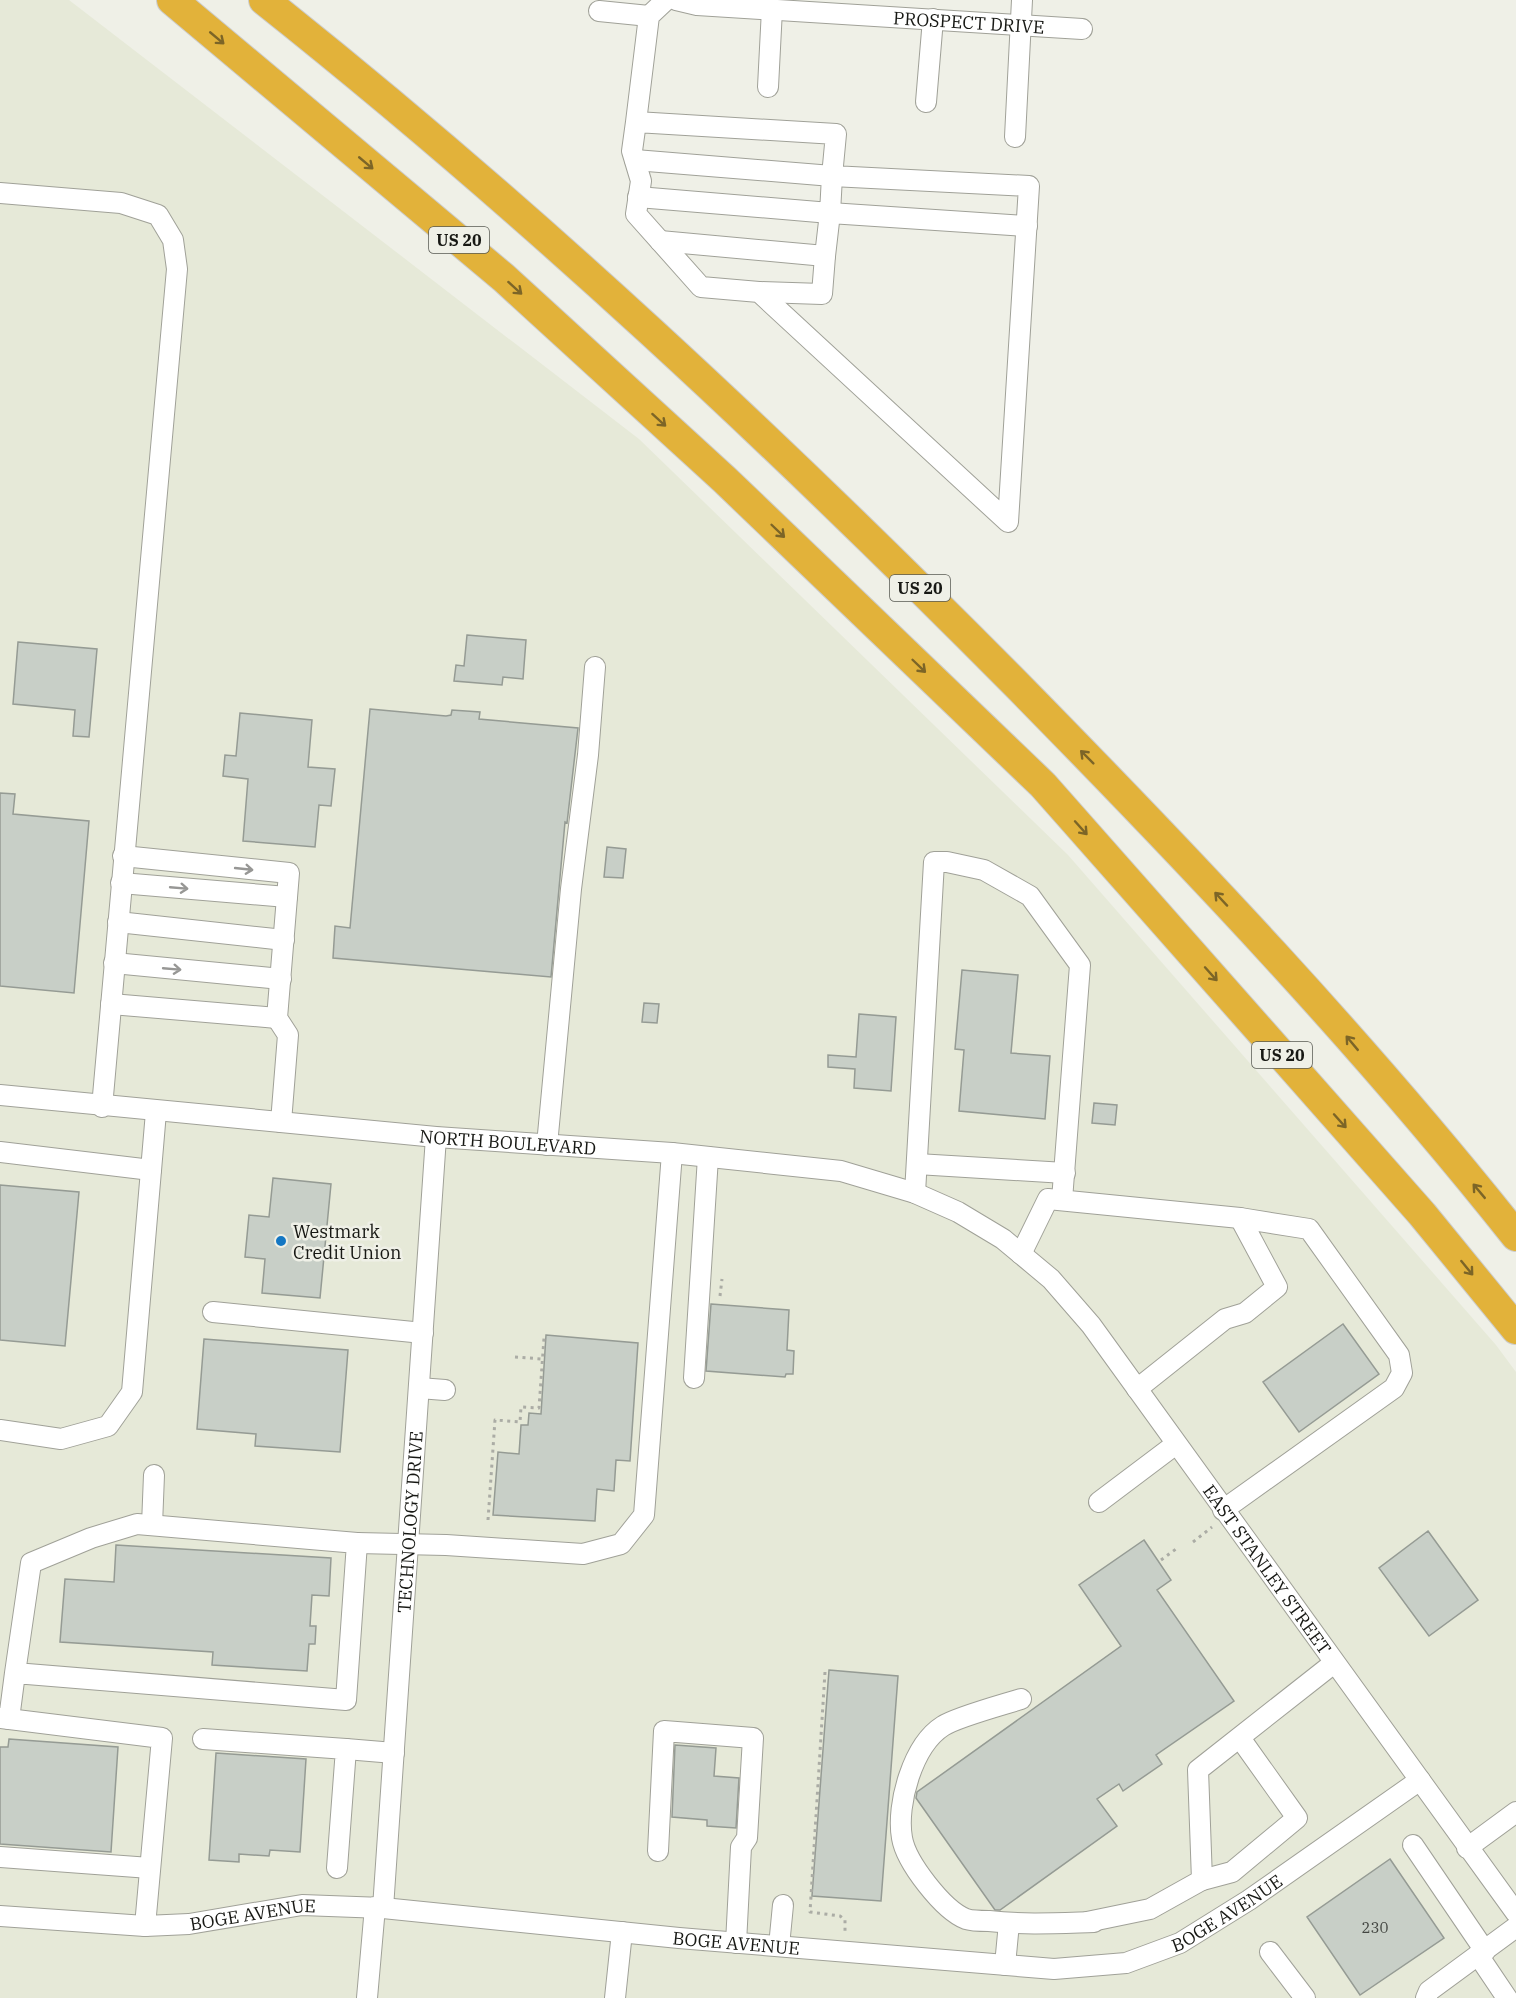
<svg xmlns="http://www.w3.org/2000/svg" width="1516" height="1998" font-family="'IBM Plex Serif',serif">
<style>
.built{fill:#e6e9d8}
.building{fill:#c8cfc7;stroke:#959b94;stroke-width:1.5}
.lines{fill:none;stroke-linecap:round;stroke-linejoin:round}
.minor-casing{stroke:#a0a198;stroke-width:22}
.highway-casing{stroke:#cccccb;stroke-width:32}
.path{stroke:#abaca5;stroke-width:3;stroke-dasharray:3 4.5;stroke-linecap:butt}
.minor{stroke:#fff;stroke-width:20}
.highway{stroke:#e2b23a;stroke-width:30}
.oneway{stroke:#7c6527}
.oneway2{stroke:#979795}
.poi-dot{fill:#1477c3;stroke:#eff0e7;stroke-width:2}
.labels{text-anchor:middle;dominant-baseline:central;stroke-width:5;stroke-linejoin:round;paint-order:stroke}
.number-label{font-size:15px;fill:#434641}
.shield{fill:#eff0e7;stroke:#585953;stroke-width:1.5}
.shield-label{font-size:16px;font-weight:bold;fill:#171814}
.street-label{font-size:18px;fill:#171814;stroke:#eff0e7}
.poi-label{font-size:18px;fill:#171814;stroke:#eff0e7;text-anchor:start}
</style>
<rect width="100%" height="100%" fill="#eff0e7"/>
<path class="built" d="M 0,0 L 69,0 L 639,439 L 1068,855 L 1496,1345 L 1516,1372 L 1516,1998 L 0,1998 Z"/>
<path class="building" d="M 467,635 L 526,640 L 523,679 L 503,677 L 502,685 L 454,681 L 456,665 L 464,666 Z
M 18,642 L 97,649 L 89,737 L 73,736 L 75,710 L 13,704 Z
M 370,709 L 446,716 L 451,715 L 452,710 L 480,712 L 479,719 L 578,728 L 567,823 L 565,822 L 551,977 L 333,958 L 335,926 L 350,928 Z
M 240,713 L 312,720 L 308,767 L 335,769 L 331,806 L 319,805 L 315,847 L 243,841 L 248,779 L 223,776 L 225,755 L 236,756 Z
M 0,793 L 15,794 L 13,814 L 89,821 L 74,993 L 0,986 Z
M 607,847 L 626,849 L 623,878 L 604,877 Z
M 962,970 L 1018,975 L 1011,1053 L 1050,1056 L 1045,1119 L 959,1111 L 964,1050 L 955,1049 Z
M 644,1003 L 659,1004 L 657,1023 L 642,1022 Z
M 859,1014 L 896,1017 L 891,1091 L 854,1088 L 855,1069 L 828,1067 L 828,1055 L 856,1057 Z
M 1094,1103 L 1117,1105 L 1115,1125 L 1092,1123 Z
M 273,1178 L 331,1184 L 320,1298 L 262,1293 L 265,1259 L 245,1257 L 249,1215 L 269,1217 Z
M 0,1185 L 79,1192 L 65,1346 L 0,1340 Z
M 711,1304 L 789,1310 L 787,1350 L 794,1351 L 793,1374 L 786,1374 L 785,1377 L 706,1371 Z
M 1343,1324 L 1379,1374 L 1299,1432 L 1263,1382 Z
M 546,1335 L 638,1343 L 630,1461 L 616,1460 L 614,1491 L 597,1489 L 595,1521 L 493,1515 L 498,1452 L 519,1454 L 521,1425 L 528,1425 L 529,1413 L 541,1414 Z
M 204,1339 L 348,1350 L 340,1452 L 255,1446 L 256,1434 L 197,1429 Z
M 1428,1531 L 1478,1600 L 1429,1636 L 1379,1568 Z
M 1144,1540 L 1171,1580 L 1157,1590 L 1234,1701 L 1156,1755 L 1162,1764 L 1123,1791 L 1119,1784 L 1097,1799 L 1117,1826 L 1000,1910 L 995,1910 L 916,1798 L 917,1792 L 1121,1646 L 1079,1585 Z
M 116,1545 L 331,1558 L 329,1596 L 312,1595 L 310,1626 L 316,1626 L 315,1644 L 309,1644 L 307,1671 L 212,1665 L 213,1652 L 60,1642 L 65,1579 L 114,1582 Z
M 829,1670 L 898,1676 L 881,1901 L 812,1896 Z
M 9,1739 L 118,1747 L 111,1852 L 0,1844 L 0,1747 L 8,1747 Z
M 675,1745 L 716,1748 L 714,1776 L 739,1778 L 736,1828 L 707,1826 L 707,1820 L 672,1817 Z
M 216,1753 L 306,1759 L 300,1852 L 270,1850 L 269,1856 L 239,1854 L 239,1862 L 209,1860 Z
M 1390,1859 L 1444,1938 L 1360,1995 L 1307,1917 Z"/>
<g class="lines">
<defs>
<g id="minor">
<path id="s1" d="M 676,0 L 697,5 L 1082,29"/>
<path d="M 599,11 L 649,16"/>
<path d="M 768,87 L 772,9"/>
<path d="M 926,102 L 933,19"/>
<path d="M 636,122 L 632,151 L 641,181 L 636,214 L 701,287 L 759,292 L 1008,522 L 1029,186 L 832,176 L 836,134 L 636,122 L 649,16 L 666,0"/>
<path d="M 1015,137 L 1022,0"/>
<path d="M 635,160 L 832,176 L 830,213 L 638,197"/>
<path d="M 0,193 L 121,203 L 158,215 L 173,240 L 177,269 L 102,1107"/>
<path d="M 660,241 L 825,256 L 830,213 L 1027,226"/>
<path d="M 759,292 L 822,294 L 825,256"/>
<path d="M 123,856 L 289,873 L 277,1018 L 288,1035 L 281,1122"/>
<path d="M 121,883 L 287,897"/>
<path d="M 118,922 L 284,940"/>
<path d="M 114,963 L 281,979"/>
<path d="M 111,1004 L 277,1018"/>
<path id="s2" d="M 0,1095 L 436,1137 L 672,1153 L 841,1171 L 915,1193 L 958,1212 L 1003,1239 L 1051,1279 L 1091,1325 L 1516,1913"/>
<path d="M 547,1145 L 571,889 L 588,755 L 595,667"/>
<path d="M 0,1152 L 151,1170"/>
<path d="M 917,1164 L 1065,1173"/>
<path d="M 915,1193 L 934,862 L 947,862 L 984,870 L 1030,896 L 1080,965 L 1062,1200"/>
<path d="M 1021,1254 L 1048,1199 L 1240,1218"/>
<path d="M 213,1312 L 423,1333"/>
<path d="M 694,1378 L 708,1157"/>
<path d="M 419,1388 L 445,1390"/>
<path d="M 1137,1389 L 1225,1319 L 1245,1313 L 1277,1287 L 1240,1218 L 1309,1229 L 1399,1355 L 1402,1373 L 1394,1388 L 1223,1510"/>
<path d="M 0,1430 L 61,1439 L 108,1426 L 132,1392 L 156,1112"/>
<path d="M 1099,1502 L 1176,1444"/>
<path d="M 152,1525 L 154,1475"/>
<path d="M 357,1543 L 446,1545 L 583,1554 L 621,1544 L 644,1515 L 672,1153"/>
<path d="M 1021,1699 C 1002,1705 957,1717 943,1726 C 913,1745 896,1804 902,1838 C 906,1862 943,1910 966,1919 C 972,1921 982,1921 989,1921 C 1024,1925 1059,1923 1094,1922"/>
<path d="M 0,1718 L 162,1738 L 145,1926"/>
<path d="M 9,1719 L 15,1673 L 346,1700 L 357,1543 L 137,1524 L 91,1538 L 31,1563 L 15,1673"/>
<path d="M 203,1739 L 346,1749 L 337,1868"/>
<path d="M 346,1749 L 394,1753"/>
<path d="M 1413,1845 L 1485,1951"/>
<path d="M 1467,1848 L 1516,1812"/>
<path d="M 658,1851 L 664,1731 L 753,1738 L 747,1838 L 741,1847 L 736,1943"/>
<path d="M 0,1857 L 150,1868"/>
<path d="M 1202,1880 L 1232,1872 L 1297,1818 L 1240,1738"/>
<path id="s3" d="M 383,1908 L 436,1137"/>
<path id="s4" d="M 0,1916 L 145,1926 L 189,1924 L 302,1905 L 383,1908 L 679,1938 L 1054,1969 L 1126,1963 L 1180,1943 L 1249,1900 L 1420,1780"/>
<path d="M 1087,1922 L 1150,1909 L 1202,1880 L 1198,1770 L 1334,1663"/>
<path d="M 779,1946 L 783,1905"/>
<path d="M 1270,1952 L 1305,1998"/>
<path d="M 1478,1955 L 1507,1998"/>
<path d="M 1005,1965 L 1009,1923"/>
<path d="M 367,1998 L 375,1907"/>
<path d="M 615,1998 L 622,1932"/>
<path d="M 1426,1998 L 1429,1991 L 1516,1927"/>
</g>
<path id="highway" d="M 172,0 L 504,278 L 725,480 L 1043,785 L 1422,1214 L 1516,1329
M 264,0 C 530,211 778,444 1017,685 C 1190,861 1362,1042 1516,1236"/>
</defs>
<use href="#minor" class="minor-casing"/>
<use href="#highway" class="highway-casing"/>
<path class="path" d="M 720,1296 L 722,1279
M 515,1357 L 542,1359
M 488,1520 L 495,1420 L 520,1422 L 521,1407 L 539,1408 L 544,1338
M 1193,1542 L 1212,1527
M 1161,1560 L 1176,1549
M 825,1672 L 810,1912 L 840,1916 L 845,1920 L 845,1932"/>
<use href="#minor" class="minor"/>
<use href="#highway" class="highway"/>
</g>
<defs><path id="oneway-shaft" d="M-6 0H5M1.5-3L5.5 0L1.5 3" fill="none" stroke-width="1.6" stroke-linecap="round" stroke-linejoin="round" transform="scale(1.5)"/></defs>
<g class="oneway">
<use href="#oneway-shaft" transform="translate(217 38) rotate(40)"/>
<use href="#oneway-shaft" transform="translate(366 163) rotate(40)"/>
<use href="#oneway-shaft" transform="translate(515 288) rotate(42)"/>
<use href="#oneway-shaft" transform="translate(659 420) rotate(42)"/>
<use href="#oneway-shaft" transform="translate(778 531) rotate(44)"/>
<use href="#oneway-shaft" transform="translate(919 666) rotate(44)"/>
<use href="#oneway-shaft" transform="translate(1087 757) rotate(-135)"/>
<use href="#oneway-shaft" transform="translate(1081 828) rotate(48)"/>
<use href="#oneway-shaft" transform="translate(1221 899) rotate(-133)"/>
<use href="#oneway-shaft" transform="translate(1211 974) rotate(48)"/>
<use href="#oneway-shaft" transform="translate(1352 1043) rotate(-130)"/>
<use href="#oneway-shaft" transform="translate(1340 1121) rotate(48)"/>
<use href="#oneway-shaft" transform="translate(1479 1191) rotate(-130)"/>
<use href="#oneway-shaft" transform="translate(1467 1268) rotate(51)"/>
</g>
<g class="oneway2">
<use href="#oneway-shaft" transform="translate(244 869) rotate(6)"/>
<use href="#oneway-shaft" transform="translate(179 888) rotate(5)"/>
<use href="#oneway-shaft" transform="translate(172 969) rotate(5)"/>
</g>
<circle class="poi-dot" cx="281" cy="1241" r="6"/>
<g class="labels">
<g class="number-label">
<text x="1375" y="1927">230</text>
</g>
<g class="shield">
<rect x="429" y="227" width="60" height="26" rx="4.5"/>
<rect x="890" y="575" width="60" height="26" rx="4.5"/>
<rect x="1252" y="1042" width="60" height="26" rx="4.5"/>
</g>
<g class="shield-label">
<text x="459" y="240">US 20</text>
<text x="920" y="588">US 20</text>
<text x="1282" y="1055">US 20</text>
</g>
<g class="street-label">
<text stroke="none"><textPath href="#s1" startOffset="294">PROSPECT DRIVE</textPath></text>
<text stroke="none"><textPath href="#s2" startOffset="510">NORTH BOULEVARD</textPath></text>
<text stroke="none"><textPath href="#s3" startOffset="387">TECHNOLOGY DRIVE</textPath></text>
<text stroke="none"><textPath href="#s2" startOffset="1446">EAST STANLEY STREET</textPath></text>
<text stroke="none"><textPath href="#s4" startOffset="1244">BOGE AVENUE</textPath></text>
<text stroke="none"><textPath href="#s4" startOffset="254">BOGE AVENUE</textPath></text>
<text stroke="none"><textPath href="#s4" startOffset="740">BOGE AVENUE</textPath></text>
</g>
<g class="poi-label">
<text x="293" y="1231">Westmark<tspan x="293" dy="21">Credit Union</tspan></text>
</g>
</g>
</svg>
